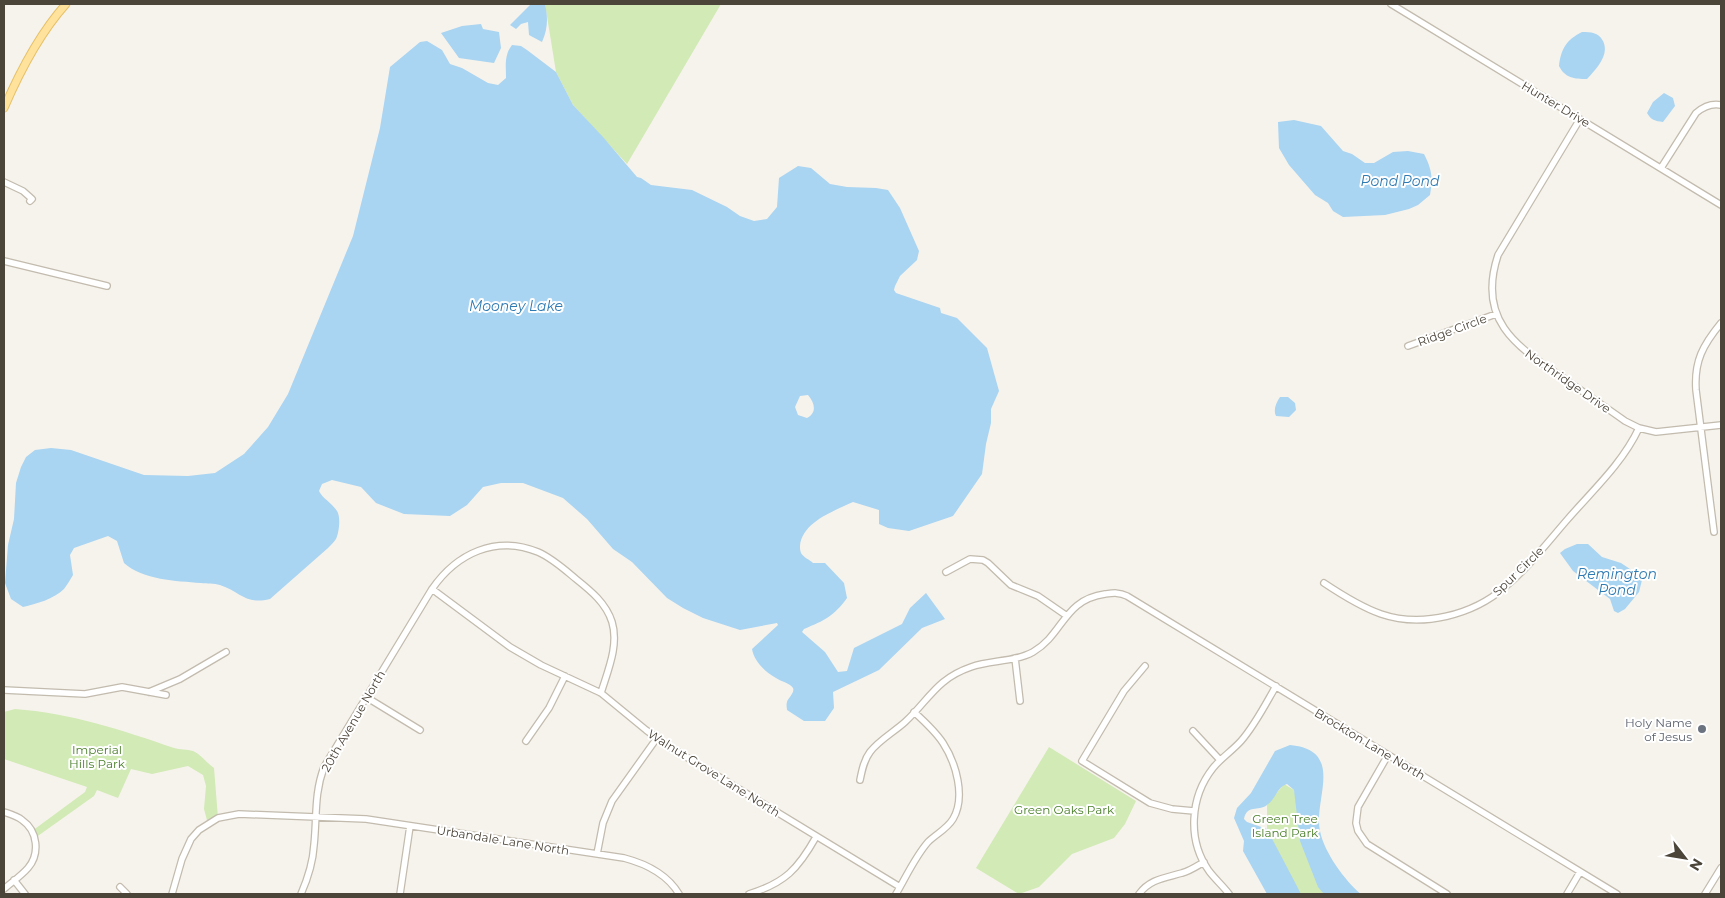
<svg xmlns="http://www.w3.org/2000/svg" width="1725" height="898" font-family="Montserrat,sans-serif">
<style>
.green{fill:#d2eab5}
.water{fill:#a9d4f2;fill-rule:evenodd}
.lines{fill:none;stroke-linecap:round;stroke-linejoin:round}
.minor-casing{stroke:#c2bbae;stroke-width:8}
.major-casing{stroke:#e6c16a;stroke-width:9}
.minor{stroke:#fff;stroke-width:5.5}
.major{stroke:#ffe39c;stroke-width:7}
.worship-dot{fill:#6b7280;stroke:#fff;stroke-width:2}
.labels{text-anchor:middle;dominant-baseline:central;stroke-width:4;stroke-linejoin:round;paint-order:stroke}
.street-label{font-size:12px;fill:#4b4439;stroke:#fff}
.worship-label{font-size:12px;fill:#5b616d;stroke:#fff;text-anchor:end}
.park-label{font-size:12px;fill:#4a7f2a;stroke:#fff}
.water-label{font-size:14px;font-style:italic;fill:#2e7ab2;stroke:#fff}
</style>
<rect width="100%" height="100%" fill="#f6f3ec"/>
<path class="green" d="M 545,4 L 721,4 L 627,164 L 573,105 L 556,72 Z
M 15,709 C 70,713 122,730 174,748 C 180,750 187,749 193,751 C 200,754 207,763 214,768 L 218,818 L 208,824 L 204,809 L 206,786 L 203,775 L 188,766 L 152,774 L 131,769 L 118,798 L 97,790 L 94,796 L 35,838 L 32,831 L 85,792 L 87,787 L 4,759 L 4,712 Z
M 1049,747 L 1136,801 L 1125,824 L 1114,838 L 1072,854 L 1039,887 L 1019,894 L 976,868 Z
M 1284,784 L 1294,790 L 1326,894 L 1299,894 L 1267,829 L 1267,805 Z"/>
<path class="water" d="M 531,4 L 545,4 C 548,17 548,29 542,42 L 529,35 L 528,22 L 521,24 L 516,29 L 510,25 Z
M 481,24 L 483,29 L 499,32 L 501,48 L 494,63 L 459,58 L 441,33 L 462,26 Z
M 1582,32 C 1591,32 1598,32 1603,41 C 1610,55 1596,69 1587,79 C 1574,79 1565,78 1559,66 C 1561,49 1566,40 1582,32 Z
M 427,41 L 442,50 L 450,64 L 462,68 L 488,83 L 498,85 L 506,78 C 506,67 504,55 512,45 L 521,46 L 527,50 L 556,72 L 573,105 L 603,137 L 637,177 L 641,178 L 651,185 L 692,190 L 727,207 L 740,216 L 754,221 L 767,219 L 777,207 L 779,178 L 798,166 L 811,168 L 830,184 L 847,187 L 876,188 L 888,190 L 900,208 L 919,251 L 917,260 L 900,276 L 895,286 L 894,290 L 896,293 L 940,308 L 941,313 L 957,318 L 987,348 L 999,391 L 991,409 L 991,423 L 986,444 L 982,474 L 953,516 L 909,531 L 888,528 L 879,524 L 879,510 L 853,502 C 834,511 802,522 800,546 C 800,548 800,551 801,553 C 803,557 810,560 813,563 L 825,563 L 844,583 L 847,598 C 833,617 825,620 804,629 L 802,632 L 825,652 L 838,672 L 847,671 L 854,648 L 902,624 L 910,608 L 926,593 L 945,619 L 922,628 L 879,670 L 833,692 L 834,708 L 825,721 L 804,721 L 787,710 C 787,708 786,705 787,702 C 788,698 795,693 793,688 C 790,683 780,681 776,678 C 765,672 754,661 752,649 L 778,625 L 777,623 L 740,630 L 703,618 L 683,608 L 667,598 L 632,562 L 613,549 L 587,519 L 563,498 L 523,483 L 501,483 L 483,487 L 467,505 L 450,516 L 404,514 L 376,503 L 361,487 L 332,480 L 322,484 L 319,491 C 323,499 332,503 337,511 C 341,517 339,533 336,539 C 334,542 331,545 328,548 L 270,599 C 245,605 241,592 220,585 C 214,583 207,584 201,583 C 176,581 143,580 124,563 L 117,541 L 108,536 L 74,548 L 70,555 L 73,575 C 70,580 67,585 64,589 C 54,599 36,604 23,607 L 11,599 L 5,583 L 8,545 L 14,519 L 16,483 L 21,467 L 26,457 L 35,450 L 51,448 L 71,450 L 144,475 L 188,476 L 215,473 L 244,454 L 268,427 L 288,394 L 353,236 L 380,128 L 390,67 L 420,42 ZM 808,395 C 815,403 817,413 807,418 L 798,415 L 795,407 L 800,396 Z
M 1664,93 L 1673,98 L 1675,106 L 1663,122 C 1655,121 1651,120 1647,113 L 1653,102 Z
M 1294,120 L 1321,126 L 1343,151 L 1352,154 L 1365,163 L 1374,163 L 1393,152 L 1408,151 L 1424,154 C 1432,170 1433,177 1430,195 L 1418,205 L 1409,209 L 1385,215 L 1343,217 L 1333,211 L 1328,203 L 1315,195 L 1289,165 L 1279,148 L 1278,122 Z
M 1280,397 L 1288,397 L 1295,403 L 1296,410 L 1289,417 L 1276,416 C 1273,410 1276,403 1280,397 Z
M 1577,544 L 1588,544 L 1602,557 L 1621,563 L 1639,575 L 1642,580 L 1639,592 L 1625,609 L 1618,613 L 1614,611 L 1610,599 L 1573,571 L 1560,553 L 1565,549 Z
M 1290,745 C 1346,750 1313,800 1320,831 C 1324,852 1345,881 1361,894 L 1324,894 L 1318,887 L 1300,841 L 1294,790 L 1287,784 C 1277,787 1276,799 1267,805 C 1258,812 1247,804 1244,819 L 1247,822 L 1267,829 L 1301,894 L 1267,894 L 1243,851 L 1244,841 L 1234,818 L 1237,808 L 1251,793 L 1275,751 Z"/>
<g class="lines">
<defs>
<path id="minor" d="M 1391,4 L 1721,205
M 1580,119 L 1498,255 C 1477,319 1514,345 1562,377 C 1583,392 1604,406 1625,421 L 1639,428 L 1656,432 L 1721,425
M 1661,168 L 1696,113 C 1703,107 1711,103 1721,105
M 4,182 L 23,191 L 32,199 L 30,201
M 4,261 L 107,286
M 1408,346 L 1496,314
M 1714,532 L 1696,390 C 1694,361 1703,345 1721,323
M 946,572 L 970,559 L 983,560 L 988,563 L 1011,585 L 1038,596 L 1067,616
M 1324,583 C 1342,595 1361,607 1381,614 C 1422,628 1473,615 1505,587 C 1528,568 1547,543 1567,520 C 1592,491 1622,464 1639,428
M 432,589 L 510,647 L 541,665 L 601,693 L 646,730 L 665,744 L 900,887
M 1015,658 L 1020,701
M 1145,666 L 1124,691 L 1082,761 L 1150,803 L 1172,809 L 1194,811
M 4,690 L 85,694 L 122,687 L 166,695
M 149,692 L 180,679 L 226,652
M 366,697 L 420,730
M 1193,731 L 1220,760
M 526,741 L 549,708 L 565,676
M 1388,755 L 1358,807 L 1356,823 L 1358,831 L 1367,844 L 1447,894
M 860,780 C 862,770 864,760 870,752 C 879,740 894,732 905,722 C 929,700 936,679 971,667 C 991,660 1015,662 1033,652 C 1064,634 1063,600 1105,594 C 1113,593 1119,592 1127,596 L 1617,894
M 4,812 C 10,814 17,816 22,820 C 38,831 40,854 28,868 C 21,876 12,882 4,889
M 597,854 L 603,823 L 612,801 L 657,738
M 14,880 L 25,894
M 120,887 L 127,894
M 172,894 L 182,859 L 191,839 L 199,830 L 218,818 L 239,814 L 366,819 L 624,858 C 647,864 667,874 679,894
M 301,894 C 308,878 313,862 314,845 C 317,817 314,794 324,767 L 432,589 C 457,553 496,535 538,552 C 552,558 564,569 576,579 C 591,591 606,603 612,622 C 619,645 608,670 601,693
M 400,894 L 410,826
M 749,894 C 785,883 798,869 816,837
M 896,894 C 906,877 915,857 928,842 C 936,834 947,829 953,819 C 966,797 956,763 943,743 C 935,731 925,722 914,712
M 1139,894 C 1150,879 1165,878 1182,873 C 1190,871 1197,866 1204,862
M 1229,894 C 1223,886 1215,879 1209,871 C 1187,840 1190,797 1213,768 C 1221,758 1232,751 1241,741 C 1255,725 1265,705 1276,686
M 1567,894 L 1580,872
M 1705,894 L 1721,868"/>
<path id="major" d="M 4,108 C 20,71 39,34 66,4"/>
</defs>
<use href="#minor" class="minor-casing"/>
<use href="#major" class="major-casing"/>
<use href="#minor" class="minor"/>
<use href="#major" class="major"/>
</g>
<circle class="worship-dot" cx="1702" cy="729" r="5"/>
<g class="labels">
<g class="street-label">
<text transform="translate(1556 104) rotate(31)">Hunter Drive</text>
<text transform="translate(1452 330) rotate(-20)">Ridge Circle</text>
<text transform="translate(1568 381) rotate(35)">Northridge Drive</text>
<text transform="translate(1518 571) rotate(-44)">Spur Circle</text>
<text transform="translate(353 721) rotate(-60)">20th Avenue North</text>
<text transform="translate(1370 744) rotate(31)">Brockton Lane North</text>
<text transform="translate(714 773) rotate(32)">Walnut Grove Lane North</text>
<text transform="translate(503 840) rotate(9)">Urbandale Lane North</text>
</g>
<g class="worship-label">
<text x="1692" y="722">Holy Name<tspan x="1692" dy="14">of Jesus</tspan></text>
</g>
<g class="park-label">
<text x="97" y="749">Imperial<tspan x="97" dy="14">Hills Park</tspan></text>
<text x="1064" y="809">Green Oaks Park</text>
<text x="1285" y="818">Green Tree<tspan x="1285" dy="14">Island Park</tspan></text>
</g>
<g class="water-label">
<text x="1400" y="181">Pond Pond</text>
<text x="516" y="306">Mooney Lake</text>
<text x="1617" y="574">Remington<tspan x="1617" dy="16">Pond</tspan></text>
</g>
</g>
<rect width="1725" height="898" fill="none" stroke="#4b4439" stroke-width="10"/>
<g transform="translate(1685 858) rotate(121)" stroke="#ffffff" stroke-width="4" paint-order="stroke">
<path d="M0-4L9 19L0 12L-9 19Z" fill="#4b4439"/>
<text y="-8" font-size="14" font-weight="bold" text-anchor="middle" fill="#4b4439">N</text>
</g>
</svg>
